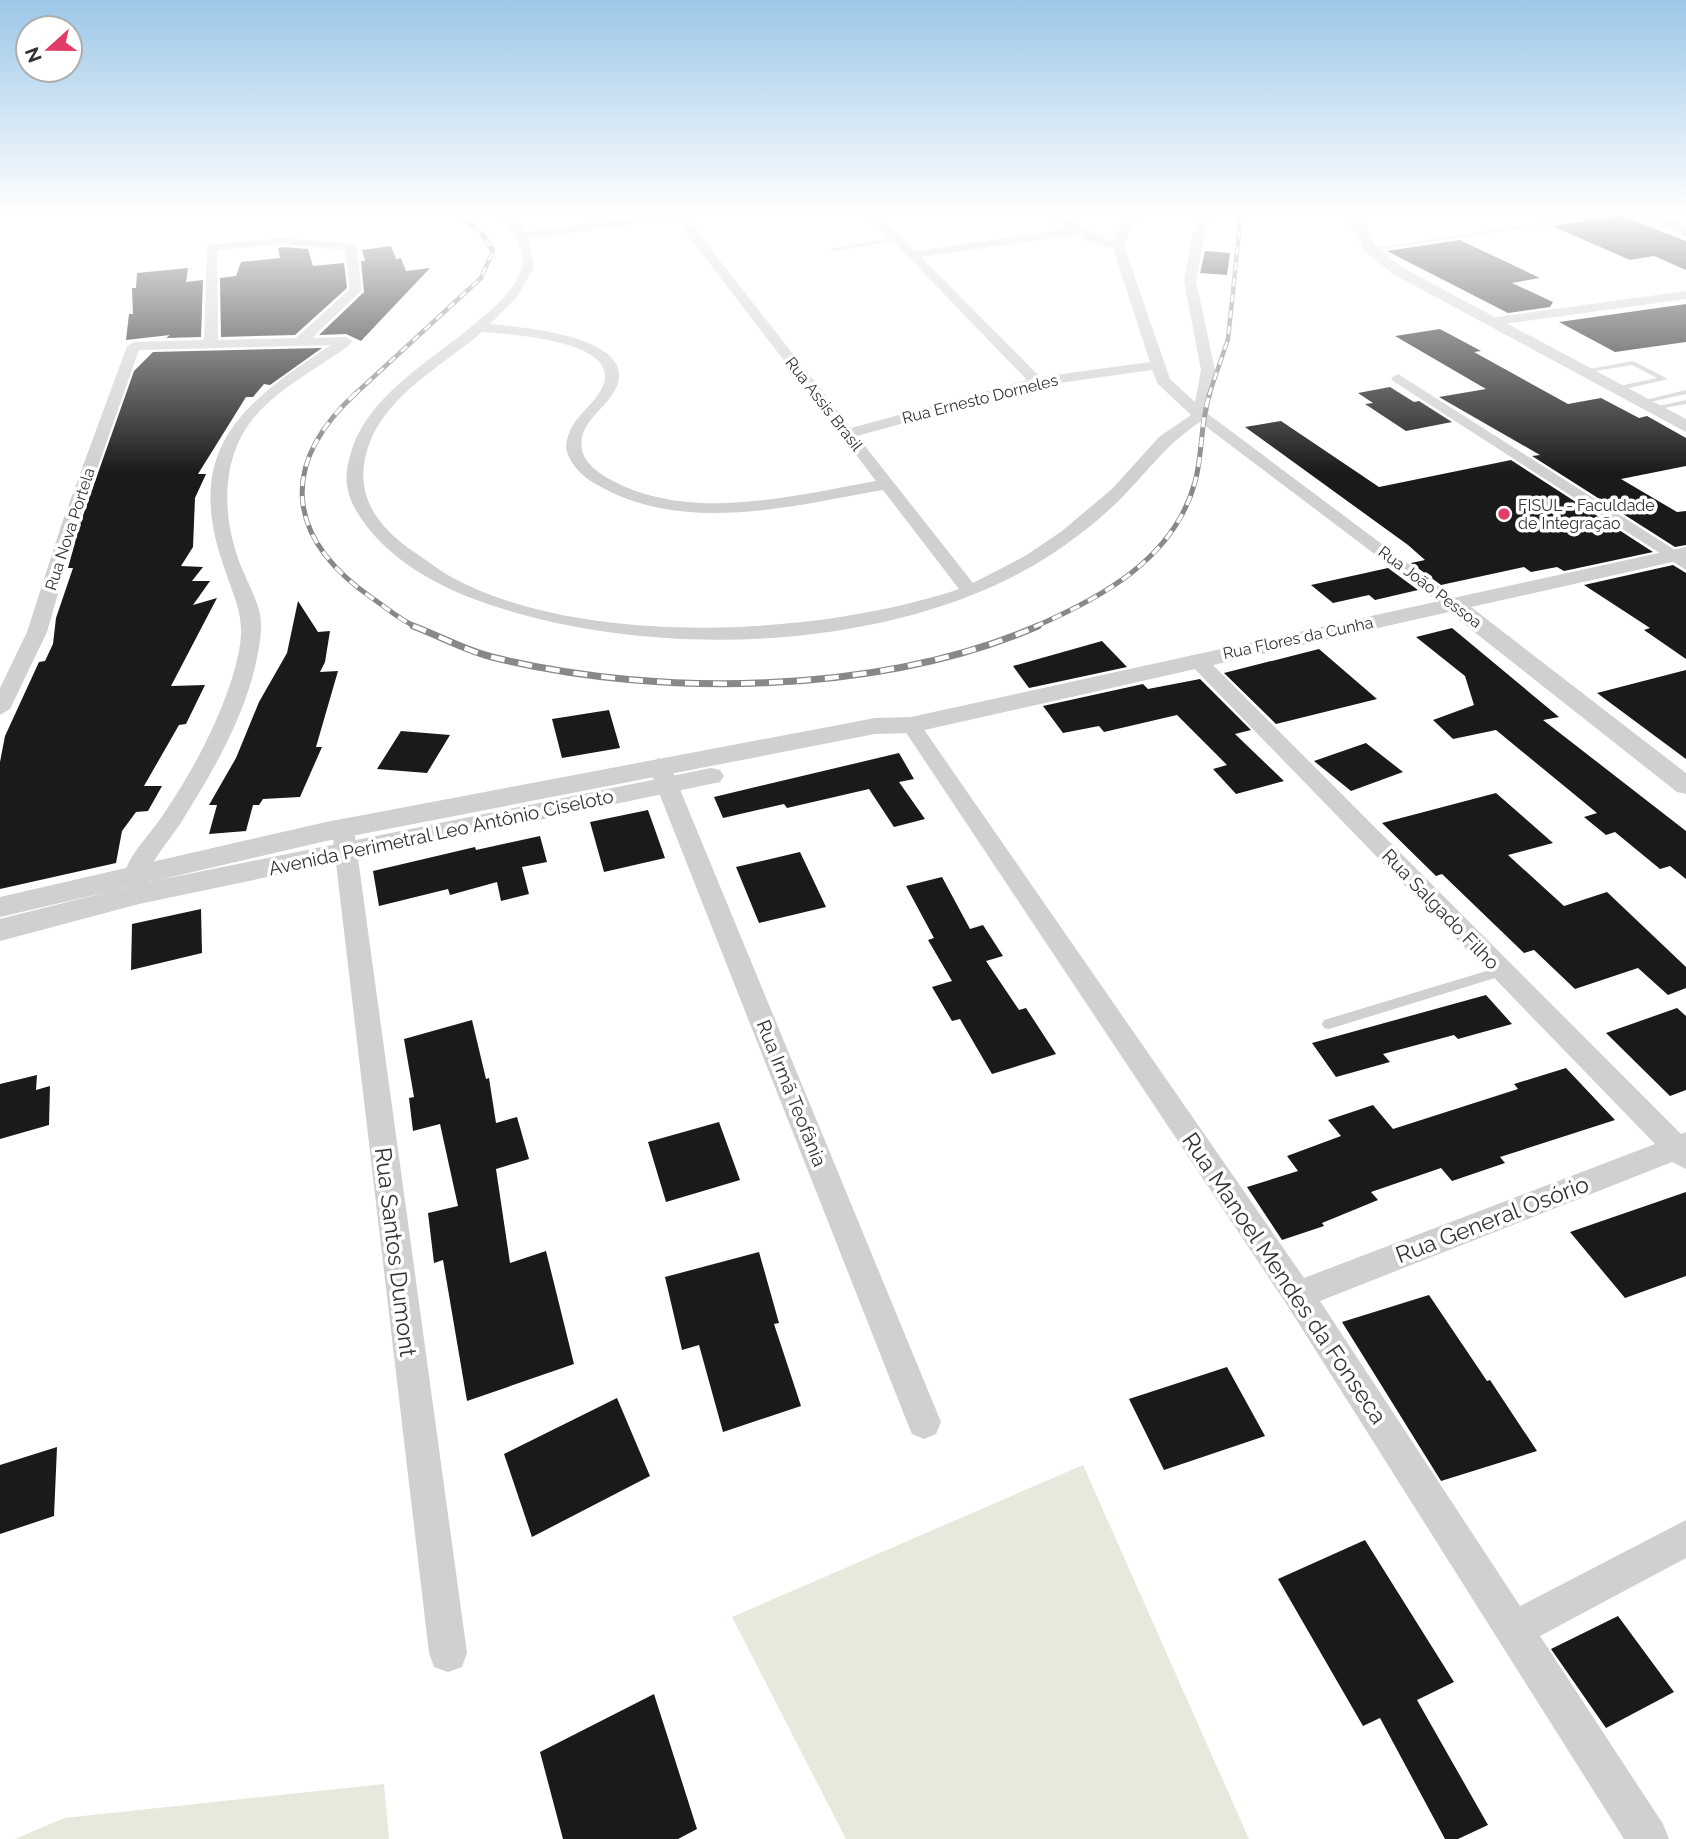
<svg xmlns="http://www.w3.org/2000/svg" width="1686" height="1839" font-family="Raleway,sans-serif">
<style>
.green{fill:#e5eadc}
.building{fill:#1a1a1a}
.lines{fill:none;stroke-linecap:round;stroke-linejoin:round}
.service{fill:#d0d0d0;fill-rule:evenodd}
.minor{fill:#d0d0d0;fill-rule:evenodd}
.tertiary{fill:#d0d0d0;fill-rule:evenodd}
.secondary{fill:#bdbdbd;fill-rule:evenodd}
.rail-far2-casing{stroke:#888;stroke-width:4.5}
.rail-far1-casing{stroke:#888;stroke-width:5}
.rail-casing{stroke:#888;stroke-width:7}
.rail-far2{stroke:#fff;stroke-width:2.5;stroke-dasharray:8;stroke-linecap:butt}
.rail-far1{stroke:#fff;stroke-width:3.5;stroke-dasharray:10;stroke-linecap:butt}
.rail{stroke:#fff;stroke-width:4.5;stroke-dasharray:14;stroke-linecap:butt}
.poi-dot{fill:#e13e67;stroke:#fff;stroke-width:2.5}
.labels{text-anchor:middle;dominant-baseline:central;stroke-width:7;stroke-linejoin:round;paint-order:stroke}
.far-street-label{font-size:16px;fill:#333;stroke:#fff}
.far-poi-label{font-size:16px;fill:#333;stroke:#fff;text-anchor:start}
.street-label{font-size:19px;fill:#333;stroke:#fff}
.near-street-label{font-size:23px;fill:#333;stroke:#fff}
</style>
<rect width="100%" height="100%" fill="#fff"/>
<path class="green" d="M 1083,1465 L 1249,1839 L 846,1839 L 732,1617 Z
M 384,1784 L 389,1839 L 15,1839 L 64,1818 Z"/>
<path class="building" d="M 1620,215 L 1686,241 L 1686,270 L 1654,256 L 1630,260 L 1552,226 Z
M 1460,240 L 1540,278 L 1512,283 L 1553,302 L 1550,307 L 1508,313 L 1387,251 Z
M 391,246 L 396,259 L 401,258 L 406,271 L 430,268 L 361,341 L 346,334 L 319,335 L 364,292 L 361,261 L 365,261 L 362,250 Z
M 284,247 L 308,249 L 313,266 L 344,263 L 347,288 L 295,335 L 221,337 L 220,278 L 236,276 L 241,262 L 280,258 L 278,248 Z
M 1205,251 L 1230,253 L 1227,275 L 1200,273 Z
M 188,268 L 186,282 L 203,280 L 201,337 L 166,338 L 170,335 L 126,340 L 129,314 L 133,314 L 132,288 L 136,288 L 137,273 Z
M 1686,304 L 1686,342 L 1615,352 L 1559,322 Z
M 1440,329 L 1481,351 L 1474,352 L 1568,404 L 1601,398 L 1639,418 L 1647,416 L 1686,438 L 1686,466 L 1621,479 L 1677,512 L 1686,511 L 1686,545 L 1675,547 L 1532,456 L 1540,455 L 1439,397 L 1486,389 L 1395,336 Z
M 322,348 L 270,385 L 264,384 L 253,397 L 246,397 L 198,474 L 206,474 L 195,498 L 193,547 L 181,566 L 203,567 L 192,581 L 210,581 L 193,605 L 217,598 L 171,686 L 205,685 L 186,724 L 179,725 L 144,786 L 162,786 L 148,811 L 136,812 L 122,831 L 116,863 L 0,889 L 0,762 L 5,736 L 39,662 L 45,661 L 53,644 L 56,618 L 73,568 L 68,568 L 80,524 L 134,371 L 153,352 Z
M 1390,387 L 1414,402 L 1419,401 L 1452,422 L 1406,431 L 1365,404 L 1373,403 L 1358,393 Z
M 1281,421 L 1379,487 L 1511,460 L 1653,552 L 1564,571 L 1557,567 L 1531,572 L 1524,567 L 1441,585 L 1411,563 L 1425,560 L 1408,545 L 1245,427 Z
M 1673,565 L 1686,573 L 1686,659 L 1644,630 L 1650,628 L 1584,585 Z
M 1388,568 L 1418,590 L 1375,600 L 1369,595 L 1333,603 L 1311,585 Z
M 298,601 L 318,632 L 330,631 L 325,662 L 320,672 L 338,671 L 316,747 L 322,747 L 300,797 L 263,799 L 259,805 L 253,805 L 246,831 L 209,834 L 217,805 L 209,805 L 236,758 L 259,702 L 287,653 Z
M 1452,628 L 1559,717 L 1543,720 L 1686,831 L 1686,879 L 1670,866 L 1660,869 L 1615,832 L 1606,835 L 1584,817 L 1597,813 L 1496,730 L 1453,739 L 1433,720 L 1474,705 L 1465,676 L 1416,637 Z
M 1102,641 L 1127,667 L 1029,688 L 1013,666 Z
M 1319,649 L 1377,699 L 1276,724 L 1224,673 Z
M 1686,670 L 1686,759 L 1597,693 Z
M 1200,679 L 1251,730 L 1235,734 L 1284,781 L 1236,794 L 1213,769 L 1227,765 L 1177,715 L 1104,732 L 1099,726 L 1063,733 L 1043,706 L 1143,684 L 1148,689 Z
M 609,710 L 620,748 L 562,758 L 552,719 Z
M 401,731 L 450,735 L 427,773 L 377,769 Z
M 1366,743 L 1403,772 L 1351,791 L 1314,761 Z
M 899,753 L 914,779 L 899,782 L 925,819 L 894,827 L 869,789 L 787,808 L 784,804 L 723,818 L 714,797 Z
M 1496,793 L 1553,843 L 1508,855 L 1564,906 L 1607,892 L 1686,967 L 1686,988 L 1668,995 L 1638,968 L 1575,989 L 1534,950 L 1524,953 L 1442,874 L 1436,876 L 1382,823 Z
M 648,810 L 665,858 L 604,872 L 590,822 Z
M 540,836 L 547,862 L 522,867 L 529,894 L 501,901 L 497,882 L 450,895 L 448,889 L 379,906 L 373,871 L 475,847 L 476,850 Z
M 800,852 L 826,907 L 759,923 L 736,867 Z
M 942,877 L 970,929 L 983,925 L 1003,956 L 986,961 L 1019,1010 L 1026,1008 L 1056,1054 L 992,1074 L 960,1019 L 952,1021 L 932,987 L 952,981 L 928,940 L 934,938 L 906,886 Z
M 201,909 L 202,953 L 131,970 L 132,924 Z
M 1486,995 L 1512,1024 L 1458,1039 L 1454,1035 L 1383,1054 L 1390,1062 L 1336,1077 L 1312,1043 Z
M 1677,1008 L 1686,1016 L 1686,1090 L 1670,1096 L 1606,1033 Z
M 472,1020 L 486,1079 L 489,1078 L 496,1123 L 517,1117 L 529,1159 L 496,1169 L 510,1263 L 546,1251 L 574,1364 L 467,1401 L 443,1260 L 434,1263 L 428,1213 L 458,1206 L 440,1124 L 413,1131 L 409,1098 L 414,1097 L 404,1039 Z
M 1566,1068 L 1615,1120 L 1500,1157 L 1505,1163 L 1452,1181 L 1441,1168 L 1371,1192 L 1378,1200 L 1322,1223 L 1324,1226 L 1282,1240 L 1247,1187 L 1298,1171 L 1287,1156 L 1341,1136 L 1328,1120 L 1373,1105 L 1393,1129 L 1518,1089 L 1514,1084 Z
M 37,1075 L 36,1090 L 50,1086 L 49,1125 L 0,1139 L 0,1084 Z
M 719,1122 L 740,1180 L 666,1202 L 648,1142 Z
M 1686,1192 L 1686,1276 L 1625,1298 L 1570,1232 Z
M 759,1252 L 779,1323 L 774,1324 L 801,1406 L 723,1432 L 699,1345 L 682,1350 L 665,1277 Z
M 1429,1295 L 1487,1381 L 1490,1380 L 1537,1451 L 1441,1481 L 1342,1322 Z
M 1227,1367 L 1265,1436 L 1164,1470 L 1129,1399 Z
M 617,1398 L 650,1476 L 532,1537 L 504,1454 Z
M 57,1447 L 54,1516 L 0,1534 L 0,1465 Z
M 1365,1540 L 1454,1682 L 1417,1700 L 1488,1825 L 1458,1839 L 1445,1839 L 1380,1718 L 1363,1726 L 1278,1579 Z
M 1618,1616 L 1674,1692 L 1606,1728 L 1551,1649 Z
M 654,1694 L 697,1829 L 678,1839 L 563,1839 L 540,1752 Z"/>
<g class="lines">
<path class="service" d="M 1595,215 L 1611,215 L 1370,251 L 1367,249 Z
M 898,237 L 900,240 L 833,251 L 830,249 Z
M 1633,361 L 1668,379 L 1617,391 L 1614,391 L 1614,387 L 1657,378 L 1632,365 L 1583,373 L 1579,371 Z
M 1686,390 L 1686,394 L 1641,404 L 1637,402 Z
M 1686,400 L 1686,404 L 1653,410 L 1649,408 Z
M 1503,966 L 1508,968 L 1509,971 L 1508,974 L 1329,1029 L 1324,1028 L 1322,1024 L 1324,1020 Z"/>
<path class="minor" d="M 498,215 L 510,215 L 525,232 L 648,215 L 684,215 L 851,428 L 1027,380 L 868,215 L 879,215 L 915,251 L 1069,229 L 1051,215 C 1074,215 1091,236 1114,241 L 1120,228 L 1134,215 L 1146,215 L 1129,231 L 1124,246 L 1170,379 L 1195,402 L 1201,370 L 1184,281 L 1193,232 L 1202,215 L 1213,215 L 1205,232 L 1196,281 L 1215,370 L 1208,414 L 1462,604 L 1453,610 L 1446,608 L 1200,422 C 1167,444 1155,463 1128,491 C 1106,515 1079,536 1052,554 C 897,656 636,663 466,596 C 424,579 381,552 357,512 C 344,490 344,473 352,449 C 370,395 430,361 471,327 C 488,312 516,292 522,267 C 526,247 510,228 498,215 ZM 675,218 L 876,481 C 791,496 691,523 611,480 C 600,474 585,464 582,450 C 577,422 606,410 616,388 C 640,336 518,327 490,324 L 517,297 L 534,267 L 528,239 ZM 1077,235 L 1089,242 L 1113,248 L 1150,362 L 1040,377 L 921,257 ZM 482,332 C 507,334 629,340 601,390 C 588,412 567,420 566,449 C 571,467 585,479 601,487 C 686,534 792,506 883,490 L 959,589 C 819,636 584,649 451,577 C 437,569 424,558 411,550 C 372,522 352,489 370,442 C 389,393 445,364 482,332 ZM 1152,370 L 1158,384 L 1191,415 L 1159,437 L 1112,489 L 1062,531 L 1025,556 L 973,583 L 857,436 L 1038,386 Z
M 281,238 L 348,243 L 356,247 L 362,290 L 312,338 L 346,337 L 353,341 C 345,350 333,356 323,363 C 293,383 259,403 241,437 C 220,478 225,529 243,571 C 251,590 263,610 261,631 C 255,698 220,760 185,816 C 175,834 158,851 150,869 C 146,879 153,890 147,900 L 131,900 C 126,893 123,877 126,869 C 133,850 154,830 165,812 C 193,770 218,724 233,675 C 250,618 237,609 221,558 C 185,445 246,401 331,345 L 139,350 L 78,523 L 47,632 L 10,709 L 0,715 L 0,688 L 27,632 L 62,523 L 127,346 L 134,342 L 204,340 L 207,245 ZM 281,244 L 345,250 L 350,289 L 296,338 L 218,340 L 217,250 Z
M 1686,291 L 1686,299 L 1490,326 L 1483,322 L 1490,318 Z
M 1398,374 L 1686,557 L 1686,570 L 1393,381 L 1391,378 Z
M 1197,654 L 1204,656 L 1681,1134 L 1686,1132 L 1686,1169 L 1672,1162 L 1320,1301 L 1520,1606 L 1686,1520 L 1686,1558 L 1540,1636 L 1663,1824 L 1669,1839 L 1624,1839 L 1287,1305 L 901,725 L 911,719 L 918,721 L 1304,1278 L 1655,1144 L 1190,664 L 1187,660 L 1190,656 Z
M 659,758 L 670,765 L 941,1422 L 936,1434 L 924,1439 L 912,1434 L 907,1422 L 648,765 Z
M 343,822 L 351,824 L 354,829 L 467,1653 L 462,1667 L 448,1672 L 434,1667 L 429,1653 L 332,829 L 335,824 Z"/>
<path class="tertiary" d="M 1346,215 L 1360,215 L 1376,247 L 1403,268 L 1686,419 L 1686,432 L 1393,274 L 1365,252 Z
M 1686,547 L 1686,559 L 1471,607 L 1686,773 L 1686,794 L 1677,792 L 1449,612 L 911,733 L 875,734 L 326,841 L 0,917 L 0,897 L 326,822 L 875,718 L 911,717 Z
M 711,768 L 720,770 L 724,776 L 720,782 L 139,904 L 0,941 L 0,919 L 139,884 Z"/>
<path class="secondary" d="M 1641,215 L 1662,215 L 1686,226 L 1686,237 Z"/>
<defs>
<path id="rail-far2" d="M 354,395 L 481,278 L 493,251 L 481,232 L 458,215
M 1209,395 L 1228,339 L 1241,215"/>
<path id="rail-far1" d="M 356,393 C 278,465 286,538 372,598 C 387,608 401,621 417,627
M 1034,627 C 1101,598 1174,559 1195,482 C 1203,453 1200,422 1210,393"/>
<path id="rail" d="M 413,626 C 440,636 468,652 496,658 C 662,698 881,694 1038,626"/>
</defs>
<use href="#rail-far2" class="rail-far2-casing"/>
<use href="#rail-far1" class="rail-far1-casing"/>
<use href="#rail" class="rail-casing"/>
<use href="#rail-far2" class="rail-far2"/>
<use href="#rail-far1" class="rail-far1"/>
<use href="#rail" class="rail"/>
</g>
<linearGradient id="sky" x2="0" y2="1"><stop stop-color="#9cc7e8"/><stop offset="0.45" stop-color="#fff"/><stop offset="1" stop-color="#fff" stop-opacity="0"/></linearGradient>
<rect width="1686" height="473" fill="url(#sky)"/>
<circle class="poi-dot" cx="1504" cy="514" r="7"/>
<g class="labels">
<g class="far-street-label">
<text transform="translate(980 399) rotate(-14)">Rua Ernesto Dorneles</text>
<text transform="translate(824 404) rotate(52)">Rua Assis Brasil</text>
<text transform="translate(70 529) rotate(-72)">Rua Nova Portela</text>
<text transform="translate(1430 587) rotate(37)">Rua João Pessoa</text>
<text transform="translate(1298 638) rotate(-12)">Rua Flores da Cunha</text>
</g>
<g class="far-poi-label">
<text x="1518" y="505">FISUL - Faculdade<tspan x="1518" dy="18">de Integração</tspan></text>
</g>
<g class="street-label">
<text transform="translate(441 832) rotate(-12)">Avenida Perimetral Leo Antônio Ciseloto</text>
<text transform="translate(1441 909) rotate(46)">Rua Salgado Filho</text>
<text transform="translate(792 1093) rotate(68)">Rua Irmã Teofânia</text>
</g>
<g class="near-street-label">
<text transform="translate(1492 1219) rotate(-21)">Rua General Osório</text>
<text transform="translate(396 1252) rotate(83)">Rua Santos Dumont</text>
<text transform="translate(1285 1278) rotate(56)">Rua Manoel Mendes da Fonseca</text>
</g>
</g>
<g transform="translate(49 49) rotate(249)"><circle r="33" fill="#ffffff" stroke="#adadad" stroke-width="2"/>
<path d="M0-5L12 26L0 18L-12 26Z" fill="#e13e67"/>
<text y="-10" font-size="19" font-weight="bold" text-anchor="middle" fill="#333333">N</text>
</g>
</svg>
